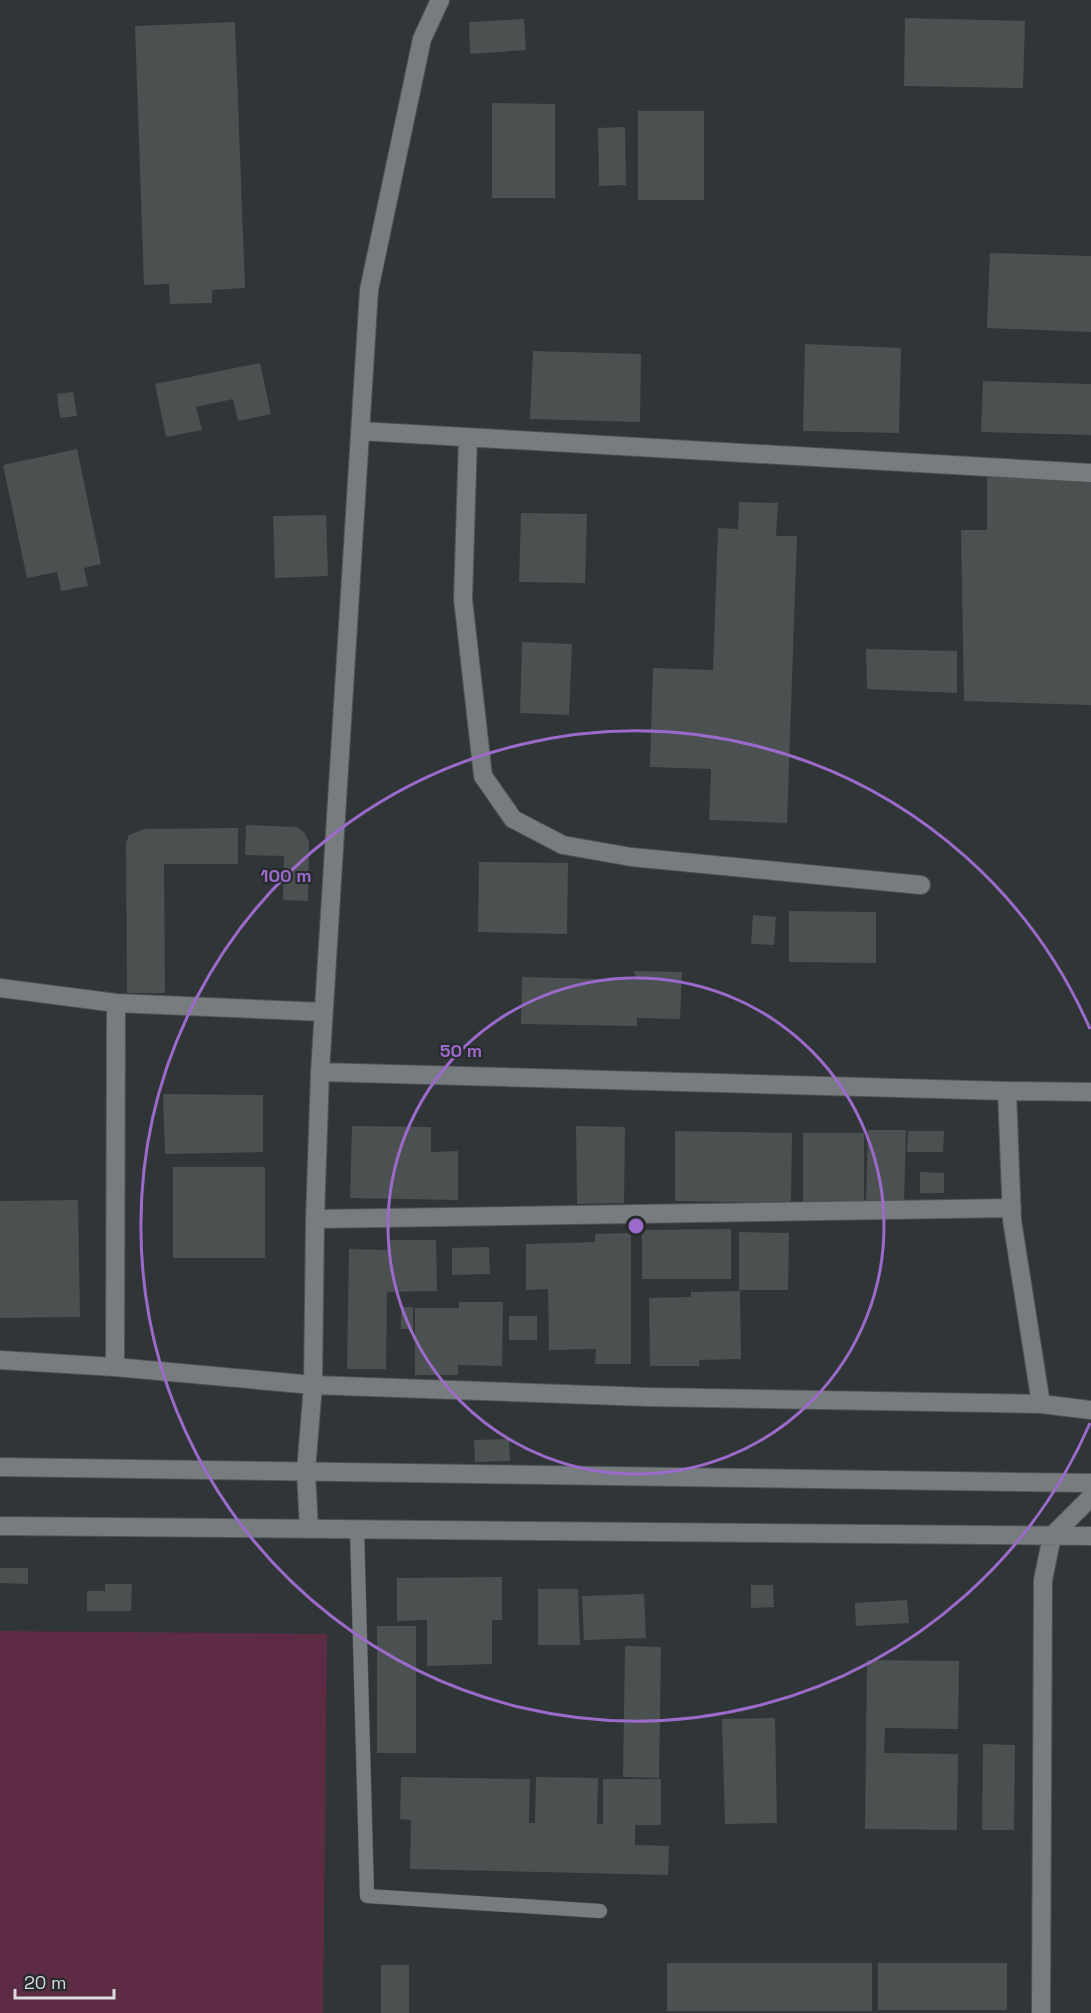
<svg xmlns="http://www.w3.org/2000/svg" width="1091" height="2013" font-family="'Space Grotesk',sans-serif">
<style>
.green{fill:#5e2b44}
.building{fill:#4b5051}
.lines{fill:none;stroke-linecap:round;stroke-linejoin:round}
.service-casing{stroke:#4e5354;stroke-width:15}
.minor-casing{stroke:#4e5354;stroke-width:20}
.tertiary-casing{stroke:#4e5354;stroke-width:20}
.service{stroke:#777c7e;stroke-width:14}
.minor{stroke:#777c7e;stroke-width:18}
.tertiary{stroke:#777c7e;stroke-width:18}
.ring{fill:none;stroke:#9c6aca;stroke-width:3}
.centre{fill:#9c6aca;stroke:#262b2d;stroke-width:3}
.ring-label{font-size:18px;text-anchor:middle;font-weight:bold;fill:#9c6aca;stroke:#262b2d;stroke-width:4.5;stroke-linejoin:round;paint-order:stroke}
</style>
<rect width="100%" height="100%" fill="#303537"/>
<path class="green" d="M 0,1631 L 327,1634 L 323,2013 L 0,2013 Z"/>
<path class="building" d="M 905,18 L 1025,21 L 1023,88 L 904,86 Z
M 524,19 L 526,50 L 470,54 L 469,22 Z
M 235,22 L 245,288 L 212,290 L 212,303 L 170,304 L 169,284 L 144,285 L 135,26 Z
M 492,103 L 555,104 L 555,198 L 492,198 Z
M 638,111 L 704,111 L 704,200 L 638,200 Z
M 625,127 L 626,185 L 599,186 L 598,128 Z
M 990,253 L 1091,256 L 1091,332 L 987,328 Z
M 805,344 L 901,348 L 899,433 L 803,431 Z
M 533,351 L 641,354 L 640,422 L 530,419 Z
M 260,363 L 271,414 L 238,421 L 233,399 L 196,407 L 202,430 L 166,437 L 155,384 Z
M 983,381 L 1091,384 L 1091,435 L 981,432 Z
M 73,392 L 77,416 L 60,418 L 57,394 Z
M 77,449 L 101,564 L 84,568 L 88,586 L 61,591 L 57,572 L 27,578 L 3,465 Z
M 987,473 L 1091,478 L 1091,705 L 964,701 L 961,530 L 987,530 Z
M 739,502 L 778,503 L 776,536 L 797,536 L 787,823 L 709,820 L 711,769 L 650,767 L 653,668 L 713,670 L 718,528 L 738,529 Z
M 521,513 L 587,514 L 585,583 L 519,582 Z
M 326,515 L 328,576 L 275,578 L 273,516 Z
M 522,642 L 572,644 L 569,715 L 520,713 Z
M 866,649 L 957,651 L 957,693 L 867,689 Z
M 246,825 L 297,827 L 304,832 L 309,842 L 308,901 L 283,900 L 284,856 L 245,855 Z
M 238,828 L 238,864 L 164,864 L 165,993 L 127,993 L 126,843 L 129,835 L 145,829 Z
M 479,862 L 568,863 L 567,934 L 478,932 Z
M 789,911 L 876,912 L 876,963 L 789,962 Z
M 753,915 L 776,917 L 774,945 L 751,944 Z
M 634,971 L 682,972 L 680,1019 L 637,1018 L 637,1026 L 521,1024 L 522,977 L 636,980 Z
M 163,1094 L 263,1095 L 263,1152 L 165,1154 Z
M 352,1126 L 431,1127 L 431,1152 L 458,1151 L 458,1200 L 350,1198 Z
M 576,1126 L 625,1127 L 624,1203 L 577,1204 Z
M 868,1130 L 906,1130 L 904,1204 L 866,1203 Z
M 675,1131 L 792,1133 L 791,1203 L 675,1201 Z
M 908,1131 L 944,1131 L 943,1152 L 907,1152 Z
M 803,1133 L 864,1133 L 864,1204 L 803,1204 Z
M 173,1167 L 265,1167 L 265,1258 L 173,1258 Z
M 920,1172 L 944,1173 L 944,1193 L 920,1193 Z
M 78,1200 L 80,1317 L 0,1318 L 0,1201 Z
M 731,1229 L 731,1279 L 642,1279 L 642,1230 Z
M 739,1232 L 789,1233 L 788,1290 L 739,1290 Z
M 631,1233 L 631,1364 L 595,1364 L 596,1349 L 549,1350 L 548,1289 L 526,1290 L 526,1244 L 595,1242 L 595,1234 Z
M 387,1240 L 436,1240 L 437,1291 L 387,1292 L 386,1369 L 347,1369 L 349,1249 L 388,1250 Z
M 489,1247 L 490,1274 L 452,1275 L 452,1248 Z
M 740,1291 L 741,1359 L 699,1360 L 699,1366 L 650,1366 L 649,1298 L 691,1297 L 691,1292 Z
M 459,1302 L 503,1302 L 502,1366 L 458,1365 L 458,1375 L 415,1375 L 415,1308 L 459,1308 Z
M 401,1307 L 413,1307 L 413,1329 L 401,1329 Z
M 509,1316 L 537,1316 L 537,1340 L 509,1340 Z
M 509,1439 L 510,1461 L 475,1462 L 474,1440 Z
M 0,1568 L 28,1568 L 28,1584 L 0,1583 Z
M 502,1577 L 502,1620 L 492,1620 L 492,1664 L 427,1666 L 427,1620 L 397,1621 L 397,1578 Z
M 105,1584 L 132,1584 L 131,1611 L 87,1611 L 87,1591 L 105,1591 Z
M 751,1585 L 773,1585 L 774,1607 L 751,1608 Z
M 538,1589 L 578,1589 L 580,1645 L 538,1645 Z
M 644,1594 L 646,1638 L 584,1640 L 582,1596 Z
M 907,1600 L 909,1623 L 856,1626 L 855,1603 Z
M 377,1626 L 416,1626 L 416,1753 L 377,1753 Z
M 625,1646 L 661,1647 L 659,1778 L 623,1777 Z
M 867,1660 L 959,1661 L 958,1729 L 885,1728 L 884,1753 L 958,1754 L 957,1830 L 865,1829 Z
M 775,1718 L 777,1823 L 725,1824 L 722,1719 Z
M 983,1744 L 1015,1745 L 1014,1830 L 982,1830 Z
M 401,1777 L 530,1779 L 529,1823 L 535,1823 L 536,1777 L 598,1778 L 597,1824 L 603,1824 L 603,1779 L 661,1779 L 661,1825 L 635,1825 L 635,1845 L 669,1846 L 668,1875 L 410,1869 L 411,1820 L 400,1819 Z
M 667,1963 L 872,1963 L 872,2011 L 667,2011 Z
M 878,1963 L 1007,1963 L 1007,2010 L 878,2010 Z
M 381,1965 L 409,1965 L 409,2013 L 381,2013 Z"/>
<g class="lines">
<defs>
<path id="service" d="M 357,1530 L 367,1896 L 600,1911"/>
<path id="minor" d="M 360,431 L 1091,473
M 468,437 L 463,599 L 483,776 L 513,819 L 563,845 L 631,857 L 921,885
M 0,988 L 116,1003 L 323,1012
M 320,1072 L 1007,1091 L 1091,1092
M 1007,1091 L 1012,1220 L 1041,1404
M 315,1219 L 1012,1208
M 0,1360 L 115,1367 L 313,1385 L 648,1397 L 1041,1404 L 1091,1410
M 115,1367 L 116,1003
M 309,1529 L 306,1471 L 313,1385 L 315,1219 L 320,1072 L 369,290 L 422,39 L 440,0"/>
<path id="tertiary" d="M 0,1467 L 1091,1483
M 0,1526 L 1091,1536
M 1041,2013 L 1043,1580 L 1052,1536 L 1091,1497"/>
</defs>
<use href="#service" class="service-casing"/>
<use href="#minor" class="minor-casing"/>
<use href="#tertiary" class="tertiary-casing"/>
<use href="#service" class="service"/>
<use href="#minor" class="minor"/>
<use href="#tertiary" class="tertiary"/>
</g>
<g class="ring">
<circle cx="636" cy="1226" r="248"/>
<path d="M1090 1423A495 495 0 1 1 1090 1029"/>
</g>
<circle cx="636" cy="1226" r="9" class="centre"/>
<g class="ring-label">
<text x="286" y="882">100 m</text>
<text x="461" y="1057">50 m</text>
</g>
<path d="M15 1989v9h99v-9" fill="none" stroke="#daddde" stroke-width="3"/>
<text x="24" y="1989" font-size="18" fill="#daddde" stroke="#262b2d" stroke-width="4.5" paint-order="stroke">20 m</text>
</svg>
